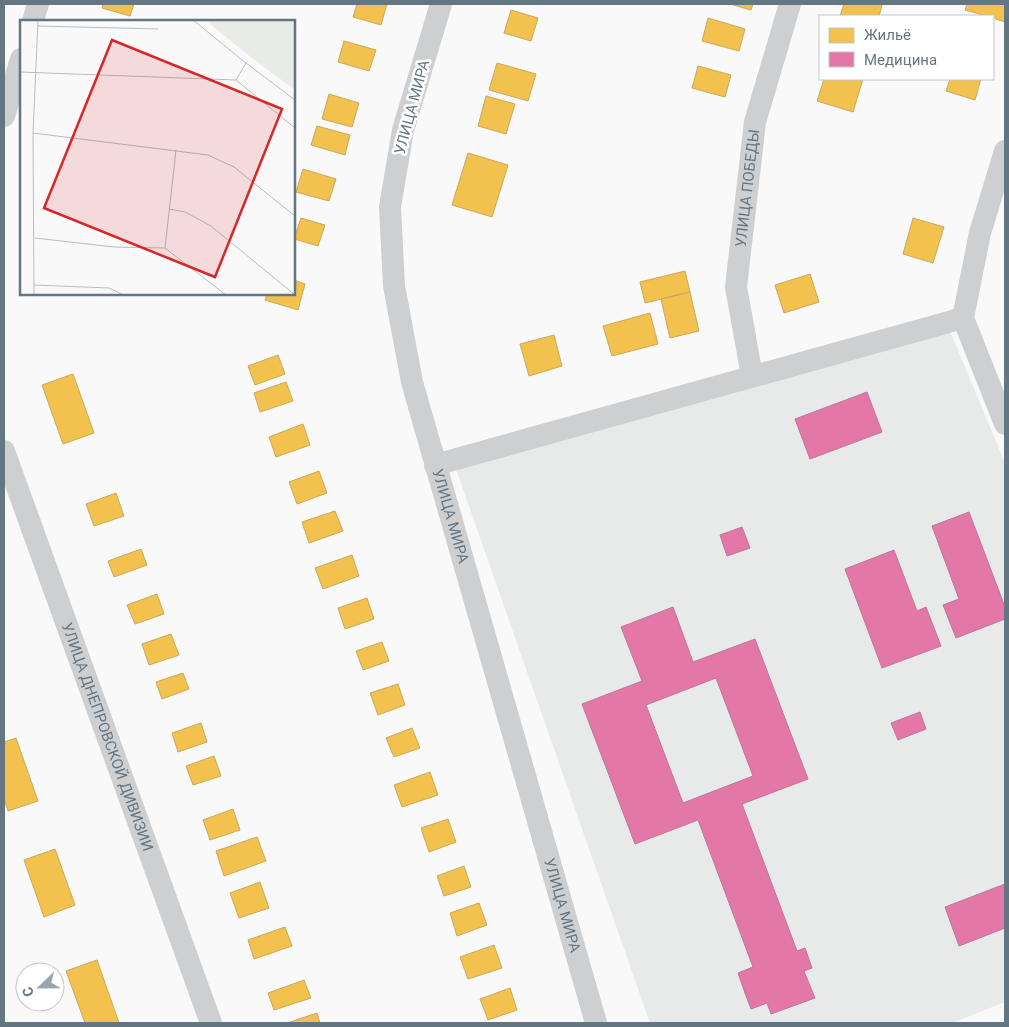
<svg xmlns="http://www.w3.org/2000/svg" width="1009" height="1027" font-family="Roboto,sans-serif">
<style>
.built{fill:#e8e9e9}
.homes{fill:#f2c14e;stroke:#c8aa5e}
.health{fill:#e377a8;stroke:#bd779d;fill-rule:evenodd}
.lines{fill:none;stroke-linecap:round;stroke-linejoin:round}
.minor{stroke:#cecfd0;stroke-width:22}
.labels{text-anchor:middle;dominant-baseline:central;stroke-width:5;stroke-linejoin:round;paint-order:stroke}
.street-label{font-size:15px;fill:#657683;stroke:#fff}
.inset-road{fill:none;stroke:#b5bdc3;stroke-width:1}
.view{fill:#d62828;fill-opacity:0.15;stroke:#d62828;stroke-width:2.5}
.inset-edge{fill:none;stroke:#657683;stroke-width:2.5}
</style>
<rect width="100%" height="100%" fill="#f9f9f9"/>
<path class="built" d="M 950,331 L 1005,463 L 1005,1002 L 952,1023 L 650,1023 L 456,469 Z"/>
<path class="homes" d="M 103,4 L 134,4 L 130,16 L 102,8 Z
M 357,4 L 387,4 L 381,25 L 353,17 Z
M 730,4 L 753,4 L 751,10 Z
M 844,4 L 879,4 L 882,5 L 879,16 L 840,16 Z
M 967,4 L 1005,4 L 1005,22 L 993,18 L 993,16 L 987,16 L 965,10 Z
M 511,10 L 538,18 L 531,41 L 504,33 Z
M 708,18 L 745,29 L 739,51 L 702,41 Z
M 344,41 L 376,50 L 369,71 L 338,62 Z
M 497,63 L 536,74 L 528,101 L 489,90 Z
M 698,66 L 731,75 L 725,97 L 692,88 Z
M 824,79 L 863,79 L 853,112 L 817,101 Z
M 950,79 L 981,79 L 975,100 L 946,91 Z
M 329,94 L 359,103 L 352,127 L 322,119 Z
M 486,96 L 515,104 L 506,134 L 478,126 Z
M 317,126 L 350,135 L 345,155 L 311,145 Z
M 468,153 L 508,165 L 492,217 L 452,205 Z
M 303,169 L 336,179 L 329,201 L 296,192 Z
M 301,218 L 325,225 L 318,246 L 294,239 Z
M 913,218 L 944,227 L 933,263 L 903,254 Z
M 685,271 L 690,292 L 645,303 L 640,282 Z
M 810,274 L 819,302 L 784,313 L 775,285 Z
M 294,280 L 305,284 L 298,310 L 265,300 L 267,294 L 294,294 Z
M 690,292 L 699,331 L 670,338 L 661,299 Z
M 650,313 L 658,344 L 612,356 L 603,326 Z
M 554,335 L 562,366 L 529,376 L 520,344 Z
M 278,355 L 285,374 L 255,385 L 248,366 Z
M 73,374 L 94,433 L 63,444 L 42,385 Z
M 286,382 L 293,401 L 260,412 L 254,393 Z
M 303,424 L 310,445 L 276,457 L 269,437 Z
M 319,471 L 327,493 L 297,504 L 289,482 Z
M 116,493 L 124,516 L 94,526 L 86,504 Z
M 335,511 L 343,531 L 309,543 L 302,522 Z
M 141,549 L 147,565 L 114,577 L 108,561 Z
M 352,555 L 359,576 L 323,589 L 315,568 Z
M 157,594 L 164,614 L 135,624 L 127,605 Z
M 367,598 L 374,619 L 345,629 L 338,608 Z
M 171,634 L 179,655 L 149,665 L 142,644 Z
M 382,642 L 389,661 L 363,670 L 356,651 Z
M 183,673 L 189,689 L 162,699 L 156,682 Z
M 398,684 L 405,705 L 378,715 L 370,693 Z
M 201,723 L 207,742 L 178,752 L 172,733 Z
M 412,728 L 420,748 L 394,757 L 386,738 Z
M 16,738 L 38,801 L 8,811 L 4,798 L 4,742 Z
M 214,756 L 221,776 L 193,785 L 186,766 Z
M 430,772 L 438,795 L 402,807 L 394,785 Z
M 233,809 L 240,830 L 210,840 L 203,820 Z
M 448,819 L 456,842 L 429,852 L 421,828 Z
M 257,837 L 266,861 L 224,876 L 216,851 Z
M 55,849 L 75,905 L 44,917 L 24,860 Z
M 464,866 L 471,887 L 444,896 L 437,876 Z
M 260,882 L 269,908 L 239,918 L 230,893 Z
M 479,903 L 487,925 L 457,936 L 450,913 Z
M 285,927 L 292,946 L 254,959 L 248,940 Z
M 494,945 L 502,968 L 468,979 L 460,957 Z
M 97,960 L 119,1023 L 85,1023 L 66,971 Z
M 304,980 L 311,998 L 274,1010 L 268,993 Z
M 510,988 L 517,1010 L 488,1020 L 480,999 Z
M 317,1013 L 320,1023 L 287,1023 Z"/>
<path class="health" d="M 867,392 L 882,432 L 810,459 L 795,419 Z
M 969,512 L 1005,607 L 1005,619 L 956,638 L 943,605 L 959,599 L 932,526 Z
M 742,527 L 750,548 L 727,556 L 720,535 Z
M 894,550 L 917,611 L 926,607 L 941,646 L 882,668 L 845,569 Z
M 673,607 L 693,662 L 755,639 L 808,779 L 742,804 L 797,951 L 805,948 L 812,968 L 804,971 L 815,998 L 771,1014 L 767,1003 L 751,1009 L 745,993 L 738,973 L 753,967 L 698,820 L 635,844 L 582,704 L 642,681 L 621,627 ZM 716,678 L 753,776 L 683,803 L 646,705 Z
M 920,712 L 926,729 L 898,740 L 891,723 Z
M 1005,884 L 1005,928 L 959,946 L 945,907 Z"/>
<g class="lines">
<g class="minor">
<path id="s1" d="M 441,4 L 403,130 L 390,207 L 394,286 L 412,382 L 596,1023"/>
<path d="M 33,21 L 38,4"/>
<path d="M 4,116 L 21,59"/>
<path d="M 1005,151 L 980,233 L 963,318 L 1005,424"/>
<path id="s2" d="M 752,376 L 736,287 L 755,122 L 790,4"/>
<path id="s3" d="M 4,451 L 211,1023"/>
<path d="M 435,465 L 963,318"/>
</g>
</g>
<g class="labels">
<g class="street-label">
<text transform="translate(412 107) rotate(-75)">УЛИЦА МИРА</text>
<text stroke="none"><textPath href="#s2" startOffset="190">УЛИЦА ПОБЕДЫ</textPath></text>
<text stroke="none"><textPath href="#s1" startOffset="526">УЛИЦА МИРА</textPath></text>
<text stroke="none"><textPath href="#s3" startOffset="304">УЛИЦА ДНЕПРОВСКОЙ ДИВИЗИИ</textPath></text>
<text stroke="none"><textPath href="#s1" startOffset="931">УЛИЦА МИРА</textPath></text>
</g>
</g>
<g transform="translate(20 20)">
<rect width="275" height="275" fill="#f9f9f9"/>
<path d="M 185,0 L 275,0 L 275,70 L 232,38 Z" fill="#e8ebe6"/>
<path class="inset-road" d="M 173,0 L 226,43 L 216,60M 17,6 L 138,9M 226,43 L 275,80M 0,52 L 216,60 L 275,108M 13,113 L 188,135 L 214,147 L 275,196M 149,189 L 165,192 L 191,206 L 275,275M 15,218 L 94,227 L 145,228 L 206,275M 145,228 L 156,130M 14,265 L 89,268 L 104,275M 14,275 L 13,113 L 18,0"/>
<path class="view" d="M 92,20 L 262,89 L 195,257 L 24,188 Z"/>
<rect width="275" height="275" class="inset-edge"/>
</g>
<rect width="1009" height="1027" fill="none" stroke="#657683" stroke-width="10"/>
<rect x="819" y="15" width="175" height="65" fill="#ffffff" stroke="#c1c8cd"/>
<rect x="829" y="28" width="25" height="15" fill="#f2c14e" stroke="#c1c8cd"/>
<text x="864" y="40" font-size="15" fill="#657683">Жильё</text>
<rect x="829" y="52" width="25" height="15" fill="#e377a8" stroke="#c1c8cd"/>
<text x="864" y="65" font-size="15" fill="#657683">Медицина</text>
<g transform="translate(40 987) rotate(248)"><circle r="24" fill="#ffffff" stroke="#c1c8cd"/>
<path d="M0-4L9 19L0 12L-9 19Z" fill="#99a4ac"/>
<text y="-8" font-size="14" font-weight="bold" text-anchor="middle" fill="#657683">С</text>
</g>
</svg>
